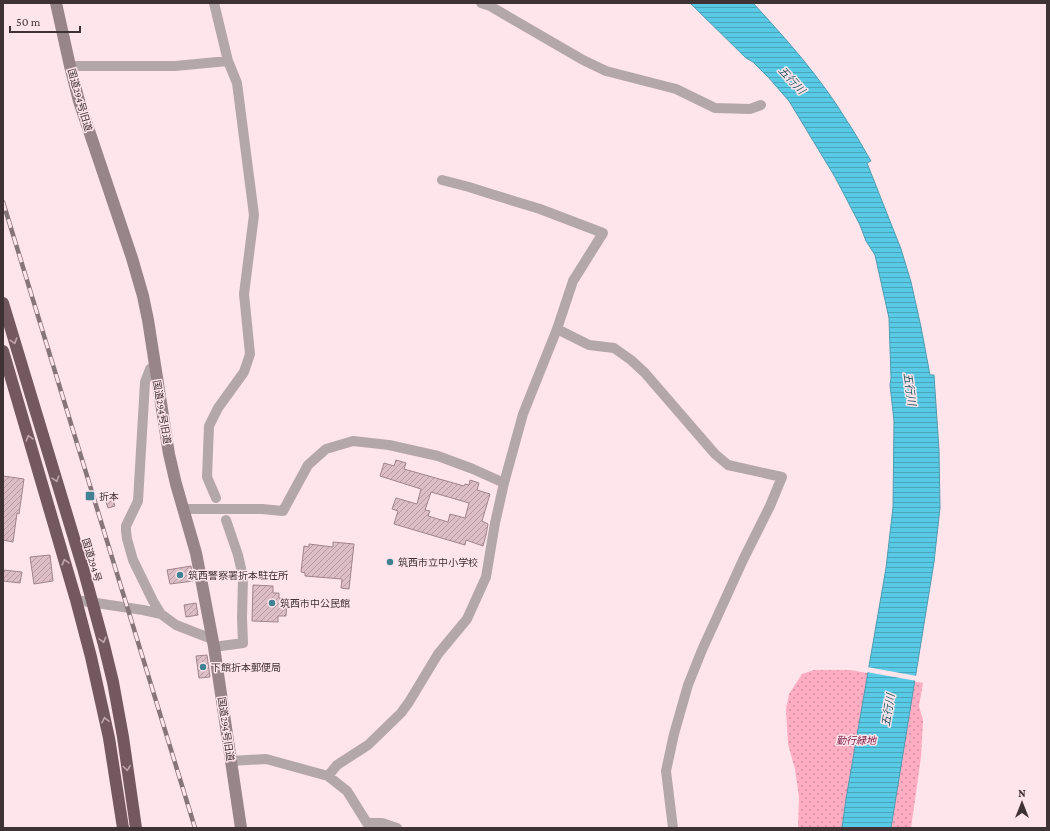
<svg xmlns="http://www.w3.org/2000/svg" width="1050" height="831" font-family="'Crimson Pro','Noto Sans JP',serif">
	<defs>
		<pattern id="park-dots" width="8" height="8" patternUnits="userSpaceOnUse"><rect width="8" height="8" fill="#feadc3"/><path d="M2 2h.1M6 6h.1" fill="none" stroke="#cf8d9f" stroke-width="1.8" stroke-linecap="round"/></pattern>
		<pattern id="water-rules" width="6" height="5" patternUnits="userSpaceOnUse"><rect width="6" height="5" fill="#58cae5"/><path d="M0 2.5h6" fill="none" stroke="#4aa5ba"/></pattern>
		<pattern id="building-hatch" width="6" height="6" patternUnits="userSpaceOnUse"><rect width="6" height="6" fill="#ddbec6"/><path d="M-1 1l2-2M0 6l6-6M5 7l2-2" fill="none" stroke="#b59ba2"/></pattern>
	</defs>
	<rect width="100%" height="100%" fill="#fee5eb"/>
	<!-- park -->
	<path fill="url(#park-dots)" d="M 814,670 L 850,670 L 923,683 L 919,706 L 923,720 L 921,757 L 911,828 L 798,828 L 799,797 L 795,769 L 788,744 L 786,709 L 789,694 L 802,674 Z"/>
	<!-- water -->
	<path fill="url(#water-rules)" stroke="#509cb0" d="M 690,3 L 753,3 C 787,40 821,78 847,121 C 856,134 863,148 871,161 L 867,163 L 901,249 L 911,282 L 921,327 L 930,375 L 934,375 L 939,450 L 940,508 L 934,562 L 891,828 L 842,828 L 846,799 L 886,568 L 893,507 L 894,421 L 890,385 L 891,378 L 889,318 L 875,255 L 866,241 L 860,225 L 835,177 L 789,101 L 769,78 L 753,62 L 746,58 Z"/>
	<!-- pier -->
	<path fill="#fee5eb" d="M 867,667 L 917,676 L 917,681 L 866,672 Z"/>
	<!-- building -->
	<path fill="url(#building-hatch)" stroke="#a1848b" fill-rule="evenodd" d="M 396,460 L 406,463 L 404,469 L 464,486 L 465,484 L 469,485 L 470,480 L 479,483 L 477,490 L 490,494 L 482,521 L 488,524 L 486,535 L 483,546 L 466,540 L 465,545 L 394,524 L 398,511 L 392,509 L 396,498 L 417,504 L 421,489 L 380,476 L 384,463 L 394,466 ZM 431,492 L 469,503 L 465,518 L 450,514 L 448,522 L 428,516 L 430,511 L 425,510 Z
		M 3,476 L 24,479 L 19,514 L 17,513 L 13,542 L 3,540 Z
		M 112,497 L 115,506 L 108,508 L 105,499 Z
		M 333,542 L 354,544 L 349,589 L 341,588 L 342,579 L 305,576 L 305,573 L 301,572 L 304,546 L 309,547 L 309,544 L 333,547 Z
		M 50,555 L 53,581 L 34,584 L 30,557 Z
		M 191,566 L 193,581 L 170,584 L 167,570 Z
		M 3,570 L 22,572 L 20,583 L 3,581 Z
		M 253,585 L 273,586 L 273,593 L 279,593 L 279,598 L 287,599 L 286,616 L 278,616 L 278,622 L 252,621 Z
		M 196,603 L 198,615 L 186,617 L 184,605 Z
		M 207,655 L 210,677 L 199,678 L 196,656 Z"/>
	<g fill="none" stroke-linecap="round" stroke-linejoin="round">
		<!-- street -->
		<path stroke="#b4a7aa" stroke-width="10" d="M 214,3 L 228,61 L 237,83 L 254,215 L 244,294 L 250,354 L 244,372 L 218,408 L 209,426 L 207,477 L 216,498
			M 481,3 L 490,6 L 583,60 L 606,71 L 676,89 L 715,108 L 750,109 L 761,105
			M 70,66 L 175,66 L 228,61
			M 557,329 L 589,345 L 614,348 L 631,360 L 645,373 L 715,454 L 728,465 L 782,477 L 770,506 L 743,560 L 702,650 L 688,685 L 674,734 L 666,771 L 673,828
			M 155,365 L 150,369 L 145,382 L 138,501 L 126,526 L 126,531 L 127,539 L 133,560 L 153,601 L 161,614
			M 183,509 L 210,509
			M 262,509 L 283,511 L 308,465 L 326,449 L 353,441 L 389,445 L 438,456 L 473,469 L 504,483
			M 76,600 L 143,610 L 161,614 L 176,625 L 212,639
			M 214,647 L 243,643 L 242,618 L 243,577 L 238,555 L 226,520
			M 230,761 L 266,759 L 328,776 L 347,791 L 367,823
			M 328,776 L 337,765 L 368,745 L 401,713 L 409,702 L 438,654 L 467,619 L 486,577 L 495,523 L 504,483 L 523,414 L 557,329 L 573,281 L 603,233 L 540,209 L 491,194 L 469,187 L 442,180
			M 367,823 L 382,823 L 397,828"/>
		<!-- secondary -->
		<path stroke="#988589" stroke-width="12" d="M 56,3 L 70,66 L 79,101 L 132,258 L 143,296 L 148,320 L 169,454 L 176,484 L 196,553 L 202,584 L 214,647 L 241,828"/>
		<!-- highway -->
		<path stroke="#73585f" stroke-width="12" d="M 3,303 L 83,568 L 104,645 L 113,682 L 123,737 L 136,828
			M 3,351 L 76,600 L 91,657 L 109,738 L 123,828"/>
		<defs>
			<path id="rail" d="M 3,202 L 195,828"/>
		</defs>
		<!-- rail casing -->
		<use href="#rail" stroke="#867579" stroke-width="4.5"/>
		<!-- rail -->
		<use href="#rail" stroke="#fee5eb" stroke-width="3" stroke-dasharray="9" stroke-linecap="butt"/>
		<!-- street-bridge -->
		<path stroke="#b4a7aa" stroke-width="10" d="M 210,509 L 262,509"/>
	</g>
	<!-- one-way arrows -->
	<defs><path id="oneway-chevron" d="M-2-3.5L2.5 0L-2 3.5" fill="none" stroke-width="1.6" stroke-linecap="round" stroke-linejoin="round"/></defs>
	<g stroke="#bfa6ac">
		<use href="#oneway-chevron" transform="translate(14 341) rotate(73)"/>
		<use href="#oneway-chevron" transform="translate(29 438) rotate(-106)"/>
		<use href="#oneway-chevron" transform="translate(56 479) rotate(73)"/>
		<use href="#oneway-chevron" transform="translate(65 562) rotate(-106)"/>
		<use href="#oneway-chevron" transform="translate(103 640) rotate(75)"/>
		<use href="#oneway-chevron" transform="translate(105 720) rotate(-102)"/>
		<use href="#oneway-chevron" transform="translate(127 768) rotate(82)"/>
	</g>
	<!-- markers -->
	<g fill="#408293" stroke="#fee5eb" stroke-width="1.5">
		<rect x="85" y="491" width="10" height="10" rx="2"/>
		<circle cx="390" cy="562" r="4"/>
		<circle cx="180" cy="575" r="4"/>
		<circle cx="272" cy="603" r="4"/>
		<circle cx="203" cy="667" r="4"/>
	</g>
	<g text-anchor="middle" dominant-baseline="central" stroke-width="3" stroke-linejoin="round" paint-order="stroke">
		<!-- street labels -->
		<g font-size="10" fill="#3e3235" stroke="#fee5eb">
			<text transform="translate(80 100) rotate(74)">国道294号旧道</text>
			<text transform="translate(162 412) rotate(80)">国道294号旧道</text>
			<text transform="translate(92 560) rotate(73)">国道294号</text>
			<text transform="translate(226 729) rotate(82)">国道294号旧道</text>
		</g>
		<!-- poi labels -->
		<g font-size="10" fill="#3e3235" stroke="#fee5eb" text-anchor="start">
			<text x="99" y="496">折本</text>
			<text x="398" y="562">筑西市立中小学校</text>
			<text x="188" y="575">筑西警察署折本駐在所</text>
			<text x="280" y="603">筑西市中公民館</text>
			<text x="211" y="667">下館折本郵便局</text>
		</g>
		<!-- park labels -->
		<g font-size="10" font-style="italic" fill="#7b1640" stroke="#fee5eb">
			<text x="856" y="740">勤行緑地</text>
		</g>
		<!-- water labels -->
		<g font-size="11" font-style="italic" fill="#285864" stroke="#fee5eb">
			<text transform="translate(792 80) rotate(47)">五行川</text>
			<text transform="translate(910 389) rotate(82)">五行川</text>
			<text transform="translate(888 710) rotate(-81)">五行川</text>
		</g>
	</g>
	<!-- border -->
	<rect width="1050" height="831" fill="none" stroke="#3e3235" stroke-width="8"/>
	<!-- north arrow -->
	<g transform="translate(1022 803)" stroke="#fee5eb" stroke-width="3" paint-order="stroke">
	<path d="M0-3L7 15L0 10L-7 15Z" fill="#3e3235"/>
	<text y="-6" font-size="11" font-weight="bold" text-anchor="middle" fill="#3e3235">N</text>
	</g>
	<!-- scale -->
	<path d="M10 26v6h70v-6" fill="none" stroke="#3e3235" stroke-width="2"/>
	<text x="16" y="26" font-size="12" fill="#3e3235" stroke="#fee5eb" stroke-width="3" paint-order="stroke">50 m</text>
</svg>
